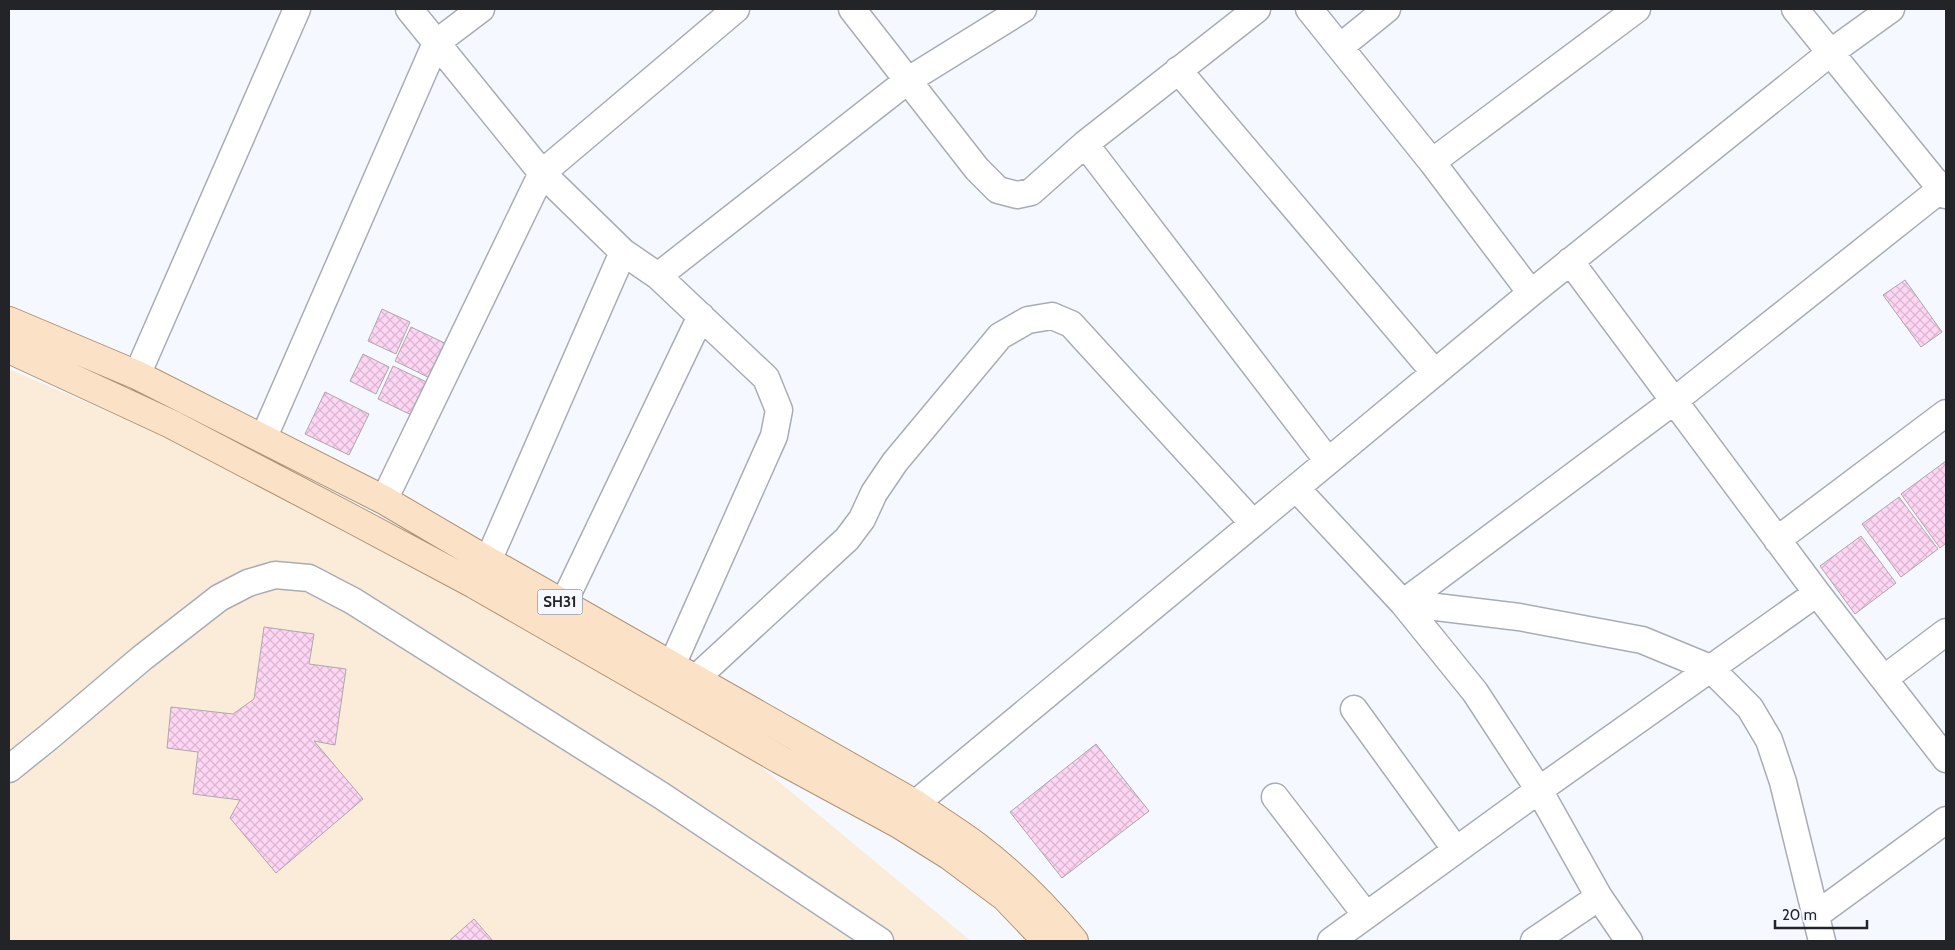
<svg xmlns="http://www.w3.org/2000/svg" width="1955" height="950" font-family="Cabin,sans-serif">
	<defs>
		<pattern id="building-cross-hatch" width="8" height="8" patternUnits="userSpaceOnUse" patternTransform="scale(1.25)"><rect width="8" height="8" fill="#ffd5f4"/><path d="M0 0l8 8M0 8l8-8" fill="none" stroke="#dab7d1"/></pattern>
	</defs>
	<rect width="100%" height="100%" fill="#f5f8fe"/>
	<!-- education -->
	<path fill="#fbecd9" d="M 9,369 L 578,615 L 971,941 L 9,941 Z"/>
	<!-- building -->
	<path fill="url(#building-cross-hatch)" stroke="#afa7ad" d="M 1905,280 L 1942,332 L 1921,347 L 1883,295 Z
		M 382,309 L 410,322 L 396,354 L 368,341 Z
		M 411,327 L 455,348 L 438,382 L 395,361 Z
		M 363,354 L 389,367 L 376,394 L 350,381 Z
		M 393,366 L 437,387 L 422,420 L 378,399 Z
		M 325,392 L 369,414 L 349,455 L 305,434 Z
		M 1946,461 L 1946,543 L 1940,548 L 1901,494 Z
		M 1899,497 L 1938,549 L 1901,577 L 1862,524 Z
		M 1861,536 L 1896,583 L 1855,614 L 1820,566 Z
		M 264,627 L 314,634 L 309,664 L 346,669 L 335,745 L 314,741 L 363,799 L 276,873 L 230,818 L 240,800 L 193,794 L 198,752 L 167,748 L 171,707 L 233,714 L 254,699 Z
		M 1096,744 L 1149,811 L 1062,878 L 1010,812 Z
		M 474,919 L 493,941 L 449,941 Z"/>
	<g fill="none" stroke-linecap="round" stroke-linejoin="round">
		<defs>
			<path id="street" d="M 409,9 L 542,173 L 623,252 L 658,276 L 766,378 L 779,410 L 774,436 L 672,665
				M 852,9 L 977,169 L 998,190 L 1017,195 L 1031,192 L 1085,144 L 1257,9
				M 1309,9 L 1432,162 L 1531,293
				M 1795,9 L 1946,195
				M 1340,47 L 1387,9
				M 1178,70 L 1435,373
				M 1085,144 L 1328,461
				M 1432,162 L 1637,9
				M 1570,261 L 1817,593 L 1946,759
				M 658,276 L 907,81 L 1023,9
				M 137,375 L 297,9
				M 263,439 L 436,43 L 481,9
				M 1296,488 L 1403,603 L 1475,692 L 1539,790 L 1599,897 L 1629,941
				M 384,500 L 542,173 L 736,9
				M 1777,540 L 1946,413
				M 488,561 L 623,252
				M 1403,603 L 1674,401 L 1946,185
				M 1403,603 L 1519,617 L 1642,640 L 1710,668 L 1750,708 L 1769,740 L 1783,782 L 1822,941
				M 563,604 L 701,316
				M 1885,678 L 1946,632
				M 695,679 L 847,539 L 862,519 L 874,493 L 895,462 L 1000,336 L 1028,320 L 1052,316 L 1071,324 L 1253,523
				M 1354,709 L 1456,850
				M 9,769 L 50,736 L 142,658 L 219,598 L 248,583 L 275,575 L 309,578 L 353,601 L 662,796 L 880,941
				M 1275,797 L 1366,915
				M 915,804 L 1531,293 L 1830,53 L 1891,9
				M 1816,915 L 1946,820
				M 1331,941 L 1539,790 L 1817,593
				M 1534,941 L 1599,897"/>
			<path id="primary" d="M 9,321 L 137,375 L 384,500 L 488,561 L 915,804 C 935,818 956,831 975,845 C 1012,873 1045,906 1074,941
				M 9,349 L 171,424 L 356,521 L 474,584 L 779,759 L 899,824 L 950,856 L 1005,897 L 1047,941"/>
		</defs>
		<!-- street casing -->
		<use href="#street" stroke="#a8adb5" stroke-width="29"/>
		<!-- primary casing -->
		<use href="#primary" stroke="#ae9274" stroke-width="30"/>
		<!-- street -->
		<use href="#street" stroke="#fff" stroke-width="26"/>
		<!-- primary -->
		<use href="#primary" stroke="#fbe1c5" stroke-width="28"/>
	</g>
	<g text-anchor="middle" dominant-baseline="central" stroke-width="4" stroke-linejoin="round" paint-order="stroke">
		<!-- shield labels -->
		<rect fill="#f5f8fe" stroke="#616468" stroke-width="1" x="537.5" y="589.5" width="45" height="25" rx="4"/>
		<g font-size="15" font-weight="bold" fill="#222427">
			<text x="560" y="602">SH31</text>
		</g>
	</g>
	<!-- border -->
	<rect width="1955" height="950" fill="none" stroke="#222427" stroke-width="20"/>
	<!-- scale -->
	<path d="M1775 920v8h92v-8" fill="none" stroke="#222427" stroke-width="2.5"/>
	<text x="1782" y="920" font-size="15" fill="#222427" stroke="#f5f8fe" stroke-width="4" paint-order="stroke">20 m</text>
</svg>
